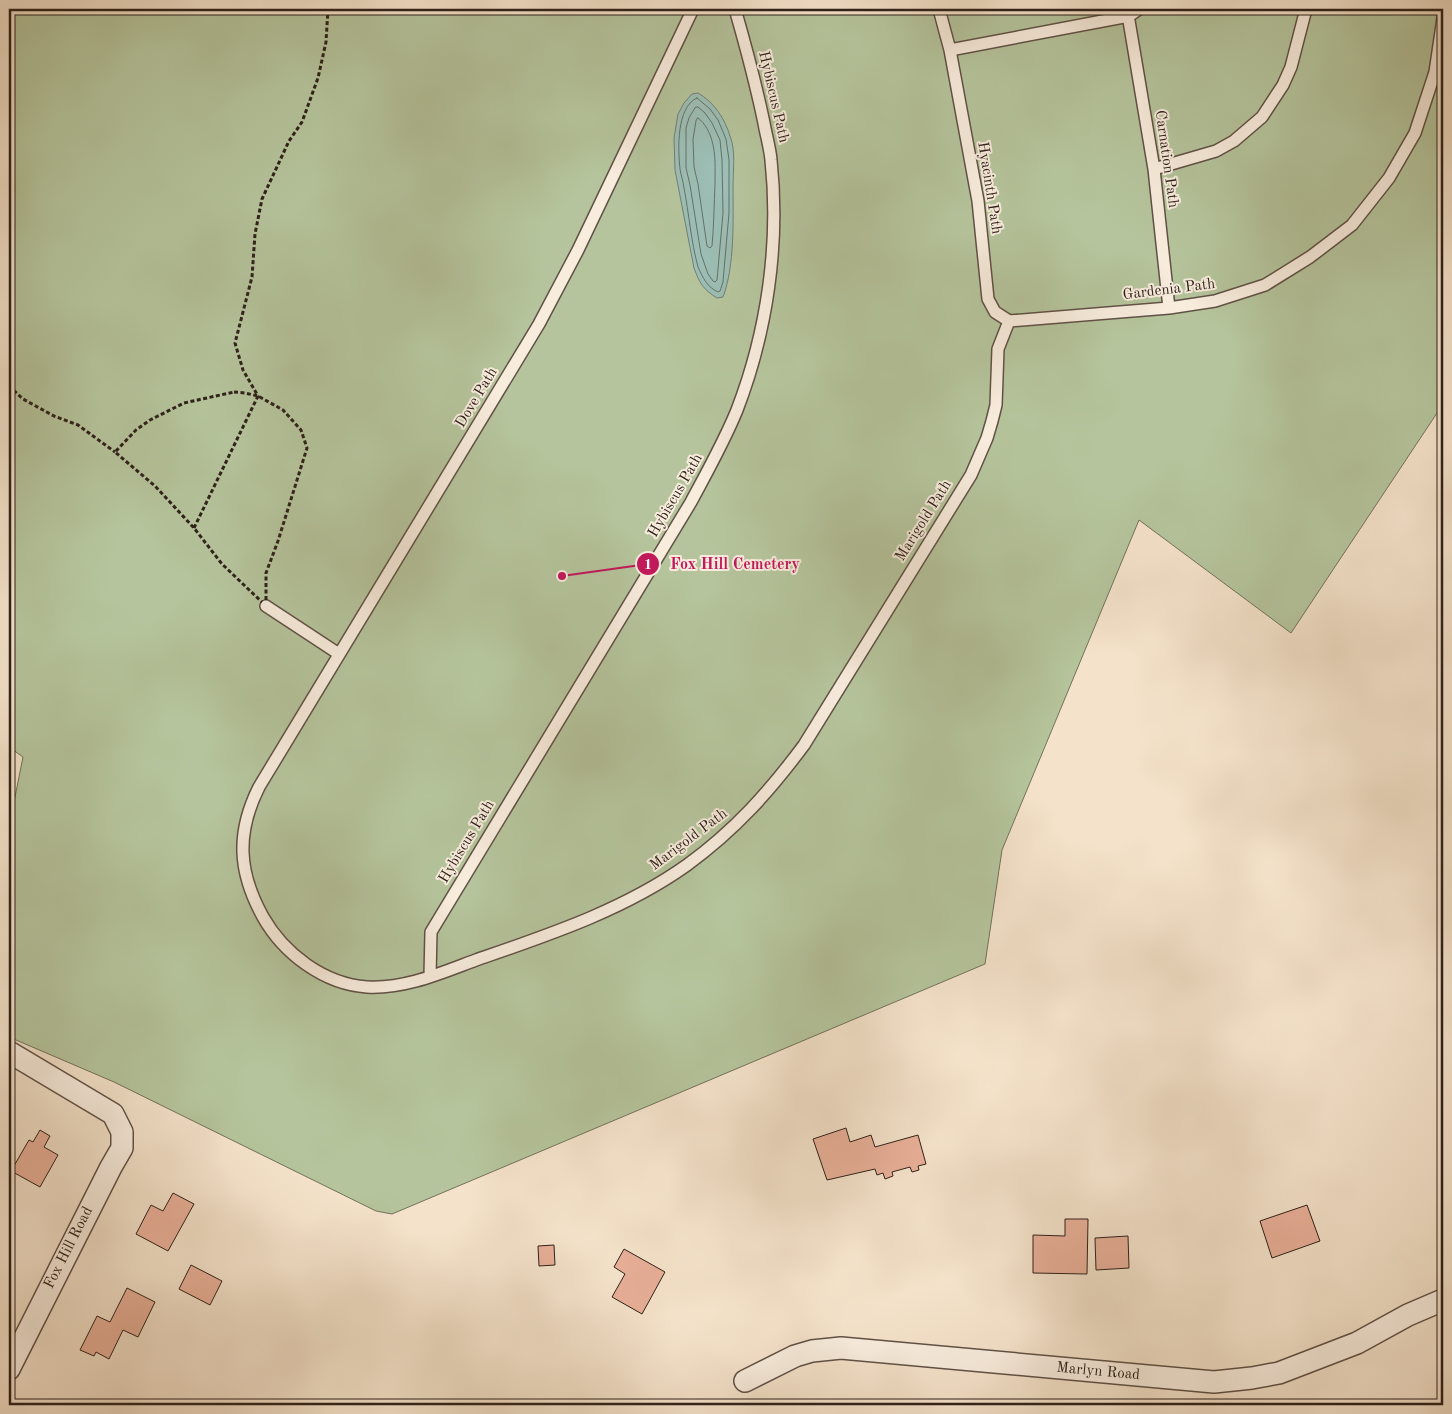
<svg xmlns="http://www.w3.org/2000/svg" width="1452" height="1414" font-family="'Old Standard TT',serif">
	<rect width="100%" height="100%" fill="#f4e2ca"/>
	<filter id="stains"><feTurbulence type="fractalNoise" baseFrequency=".004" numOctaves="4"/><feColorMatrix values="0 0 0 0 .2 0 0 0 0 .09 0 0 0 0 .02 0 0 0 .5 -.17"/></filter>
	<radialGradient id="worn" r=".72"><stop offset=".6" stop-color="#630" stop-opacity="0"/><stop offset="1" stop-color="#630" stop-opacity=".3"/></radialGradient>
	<!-- green -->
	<path fill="#b5c49c" stroke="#72725b" d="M 9,9 L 1443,9 L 1443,404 L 1291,633 L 1139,520 L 1002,850 L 985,964 L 392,1214 L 376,1211 L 114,1082 L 9,1037 L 9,827 L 23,757 L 9,747 Z"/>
	<!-- water -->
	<path fill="#9cbeb5" stroke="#707f77" d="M 698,93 C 714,102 725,119 730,136 C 736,151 733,170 733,186 C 733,219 735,265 723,297 L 717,298 C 703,289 700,284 694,268 L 675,170 L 674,138 L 678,114 L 684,103 L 692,94 Z"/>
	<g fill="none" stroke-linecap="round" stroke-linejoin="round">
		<!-- shore -->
		<path stroke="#657068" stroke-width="1" d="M 697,98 L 710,109 L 718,120 L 726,139 L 729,160 L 729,213 L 723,282 L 720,291 L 718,292 C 707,287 703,278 698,267 C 691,241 689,214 684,188 C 683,181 681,175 680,169 C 678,150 676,107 697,98 Z
			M 696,107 L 698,107 L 705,113 L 712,123 L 720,140 L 722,160 L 723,213 L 717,280 L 715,282 L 713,281 L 708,274 L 701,254 L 690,185 L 686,168 L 686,128 L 689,118 Z
			M 698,118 C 705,123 710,133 712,141 C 716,154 715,170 715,184 C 714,205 714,225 712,246 L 710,248 L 707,246 L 698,184 L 694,167 L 693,139 L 696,121 Z"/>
	</g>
	<!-- building -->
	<path fill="#e8af98" stroke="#2e211a" d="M 846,1128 L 850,1142 L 871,1135 L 875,1147 L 918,1135 L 926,1164 L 918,1166 L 919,1170 L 912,1172 L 910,1167 L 892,1172 L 893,1176 L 885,1179 L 883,1173 L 877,1175 L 875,1169 L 827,1180 L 813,1139 Z
		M 40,1130 L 50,1136 L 44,1147 L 58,1155 L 40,1187 L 11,1171 L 29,1140 L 33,1142 Z
		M 173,1193 L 194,1204 L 168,1251 L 136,1234 L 151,1205 L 163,1211 Z
		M 1307,1205 L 1320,1241 L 1272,1258 L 1260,1221 Z
		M 1065,1219 L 1088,1219 L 1087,1274 L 1033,1273 L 1033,1235 L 1065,1236 Z
		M 1128,1236 L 1129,1268 L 1096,1270 L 1095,1238 Z
		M 554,1245 L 555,1265 L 539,1266 L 538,1246 Z
		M 624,1249 L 665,1272 L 642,1314 L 612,1297 L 625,1274 L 614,1267 Z
		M 191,1265 L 222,1281 L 210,1305 L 179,1289 Z
		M 127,1288 L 155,1302 L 138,1337 L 123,1330 L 109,1359 L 96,1352 L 94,1356 L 80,1350 L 97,1316 L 110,1322 Z"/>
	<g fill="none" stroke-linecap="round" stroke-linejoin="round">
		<defs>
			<path id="lane" d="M 693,9 L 578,250 L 539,324 L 259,787 C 236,833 238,872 263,917 C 284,954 324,984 367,987 C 405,989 441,973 476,960 C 548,935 624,910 687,865 C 735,830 769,792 804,745 L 971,475 L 987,438 L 992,421 L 996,405 L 998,349 L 1009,321
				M 939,9 L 950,50 L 978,201 L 988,299 L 995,312 L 1009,321
				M 1127,9 L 1154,169 L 1169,308
				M 950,50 L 1129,16 L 1139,9
				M 1154,169 L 1216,151 L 1234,141 L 1262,117 L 1283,85 L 1291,67 L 1306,9
				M 1009,321 L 1169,308 L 1215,301 L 1265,285 L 1310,257 L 1352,225 L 1389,178 L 1415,133 L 1435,72 L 1443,18
				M 266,606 L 339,654
				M 430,976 L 431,932 L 691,502 C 707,472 724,442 737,410 C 767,332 780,244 771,160 C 770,148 766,135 764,123 C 756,85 746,47 735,9"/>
			<g id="street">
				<path d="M 9,1052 L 113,1114 L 122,1132 L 122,1148 L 111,1167 L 9,1369"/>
				<path id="s1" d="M 745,1381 L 795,1356 L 812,1351 L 841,1348 L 1214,1382 L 1252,1378 L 1279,1373 L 1357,1343 L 1408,1315 L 1443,1300"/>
			</g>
		</defs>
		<!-- lane casing -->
		<use href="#lane" stroke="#605146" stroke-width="14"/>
		<!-- street casing -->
		<use href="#street" stroke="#605146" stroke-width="24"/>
		<!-- path -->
		<path stroke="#2e211a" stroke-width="3" stroke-dasharray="4 2.5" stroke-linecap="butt" d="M 9,386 L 23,399 L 54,416 L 78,425 L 115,452
			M 234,392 L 245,393 L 258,396 L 283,410 L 301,430 L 307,448 L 278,541 L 266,573 L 266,606 L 222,564 L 194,528 L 155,486 L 115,452 L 136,430 L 150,420 L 184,403 Z
			M 194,528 L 258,396 L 243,370 L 235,343 L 252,277 L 255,234 L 262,199 L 289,141 L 302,122 L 318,78 L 326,42 L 328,9"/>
		<!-- lane -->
		<use href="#lane" stroke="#f8ecdd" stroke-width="11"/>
		<!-- street -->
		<use href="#street" stroke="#f8ecdd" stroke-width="21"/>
	</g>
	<g text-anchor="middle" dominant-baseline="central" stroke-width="4" stroke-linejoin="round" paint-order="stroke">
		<!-- street labels -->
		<g font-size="15" fill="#2e211a" stroke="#f8ecdd">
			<text transform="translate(773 97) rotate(77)">Hybiscus Path</text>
			<text transform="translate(1166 159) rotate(82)">Carnation Path</text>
			<text transform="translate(989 188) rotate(81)">Hyacinth Path</text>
			<text transform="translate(1169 290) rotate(-7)">Gardenia Path</text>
			<text transform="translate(477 398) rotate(-59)">Dove Path</text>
			<text transform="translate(676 496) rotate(-60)">Hybiscus Path</text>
			<text transform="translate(924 521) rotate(-58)">Marigold Path</text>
			<text transform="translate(689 840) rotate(-37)">Marigold Path</text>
			<text transform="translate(467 842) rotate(-59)">Hybiscus Path</text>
			<text transform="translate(69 1248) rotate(-63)">Fox Hill Road</text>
			<text stroke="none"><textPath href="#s1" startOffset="361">Marlyn Road</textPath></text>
		</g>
	</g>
	<!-- callouts -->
	<path fill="none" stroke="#c2185b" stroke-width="2" d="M562 576L648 564"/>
	<g fill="#c2185b" stroke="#f8ecdd" stroke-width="2">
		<circle cx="562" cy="576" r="5"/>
		<circle cx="648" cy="564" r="12"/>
	</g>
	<g font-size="15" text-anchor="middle" font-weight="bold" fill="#fff">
		<text x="648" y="569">1</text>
	</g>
	<g font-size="16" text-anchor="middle" font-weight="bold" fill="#c2185b" stroke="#f8ecdd" stroke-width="4" stroke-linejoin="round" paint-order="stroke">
		<text x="735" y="569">Fox Hill Cemetery</text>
	</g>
	<!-- margin -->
	<rect width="1452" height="1414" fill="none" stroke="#f4e2ca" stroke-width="30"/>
	<rect x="10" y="10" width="1432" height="1394" fill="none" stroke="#2e211a" stroke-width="2.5"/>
	<rect x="15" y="15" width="1422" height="1384" fill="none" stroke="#2e211a"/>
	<rect width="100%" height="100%" filter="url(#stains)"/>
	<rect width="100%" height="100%" fill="url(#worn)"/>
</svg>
